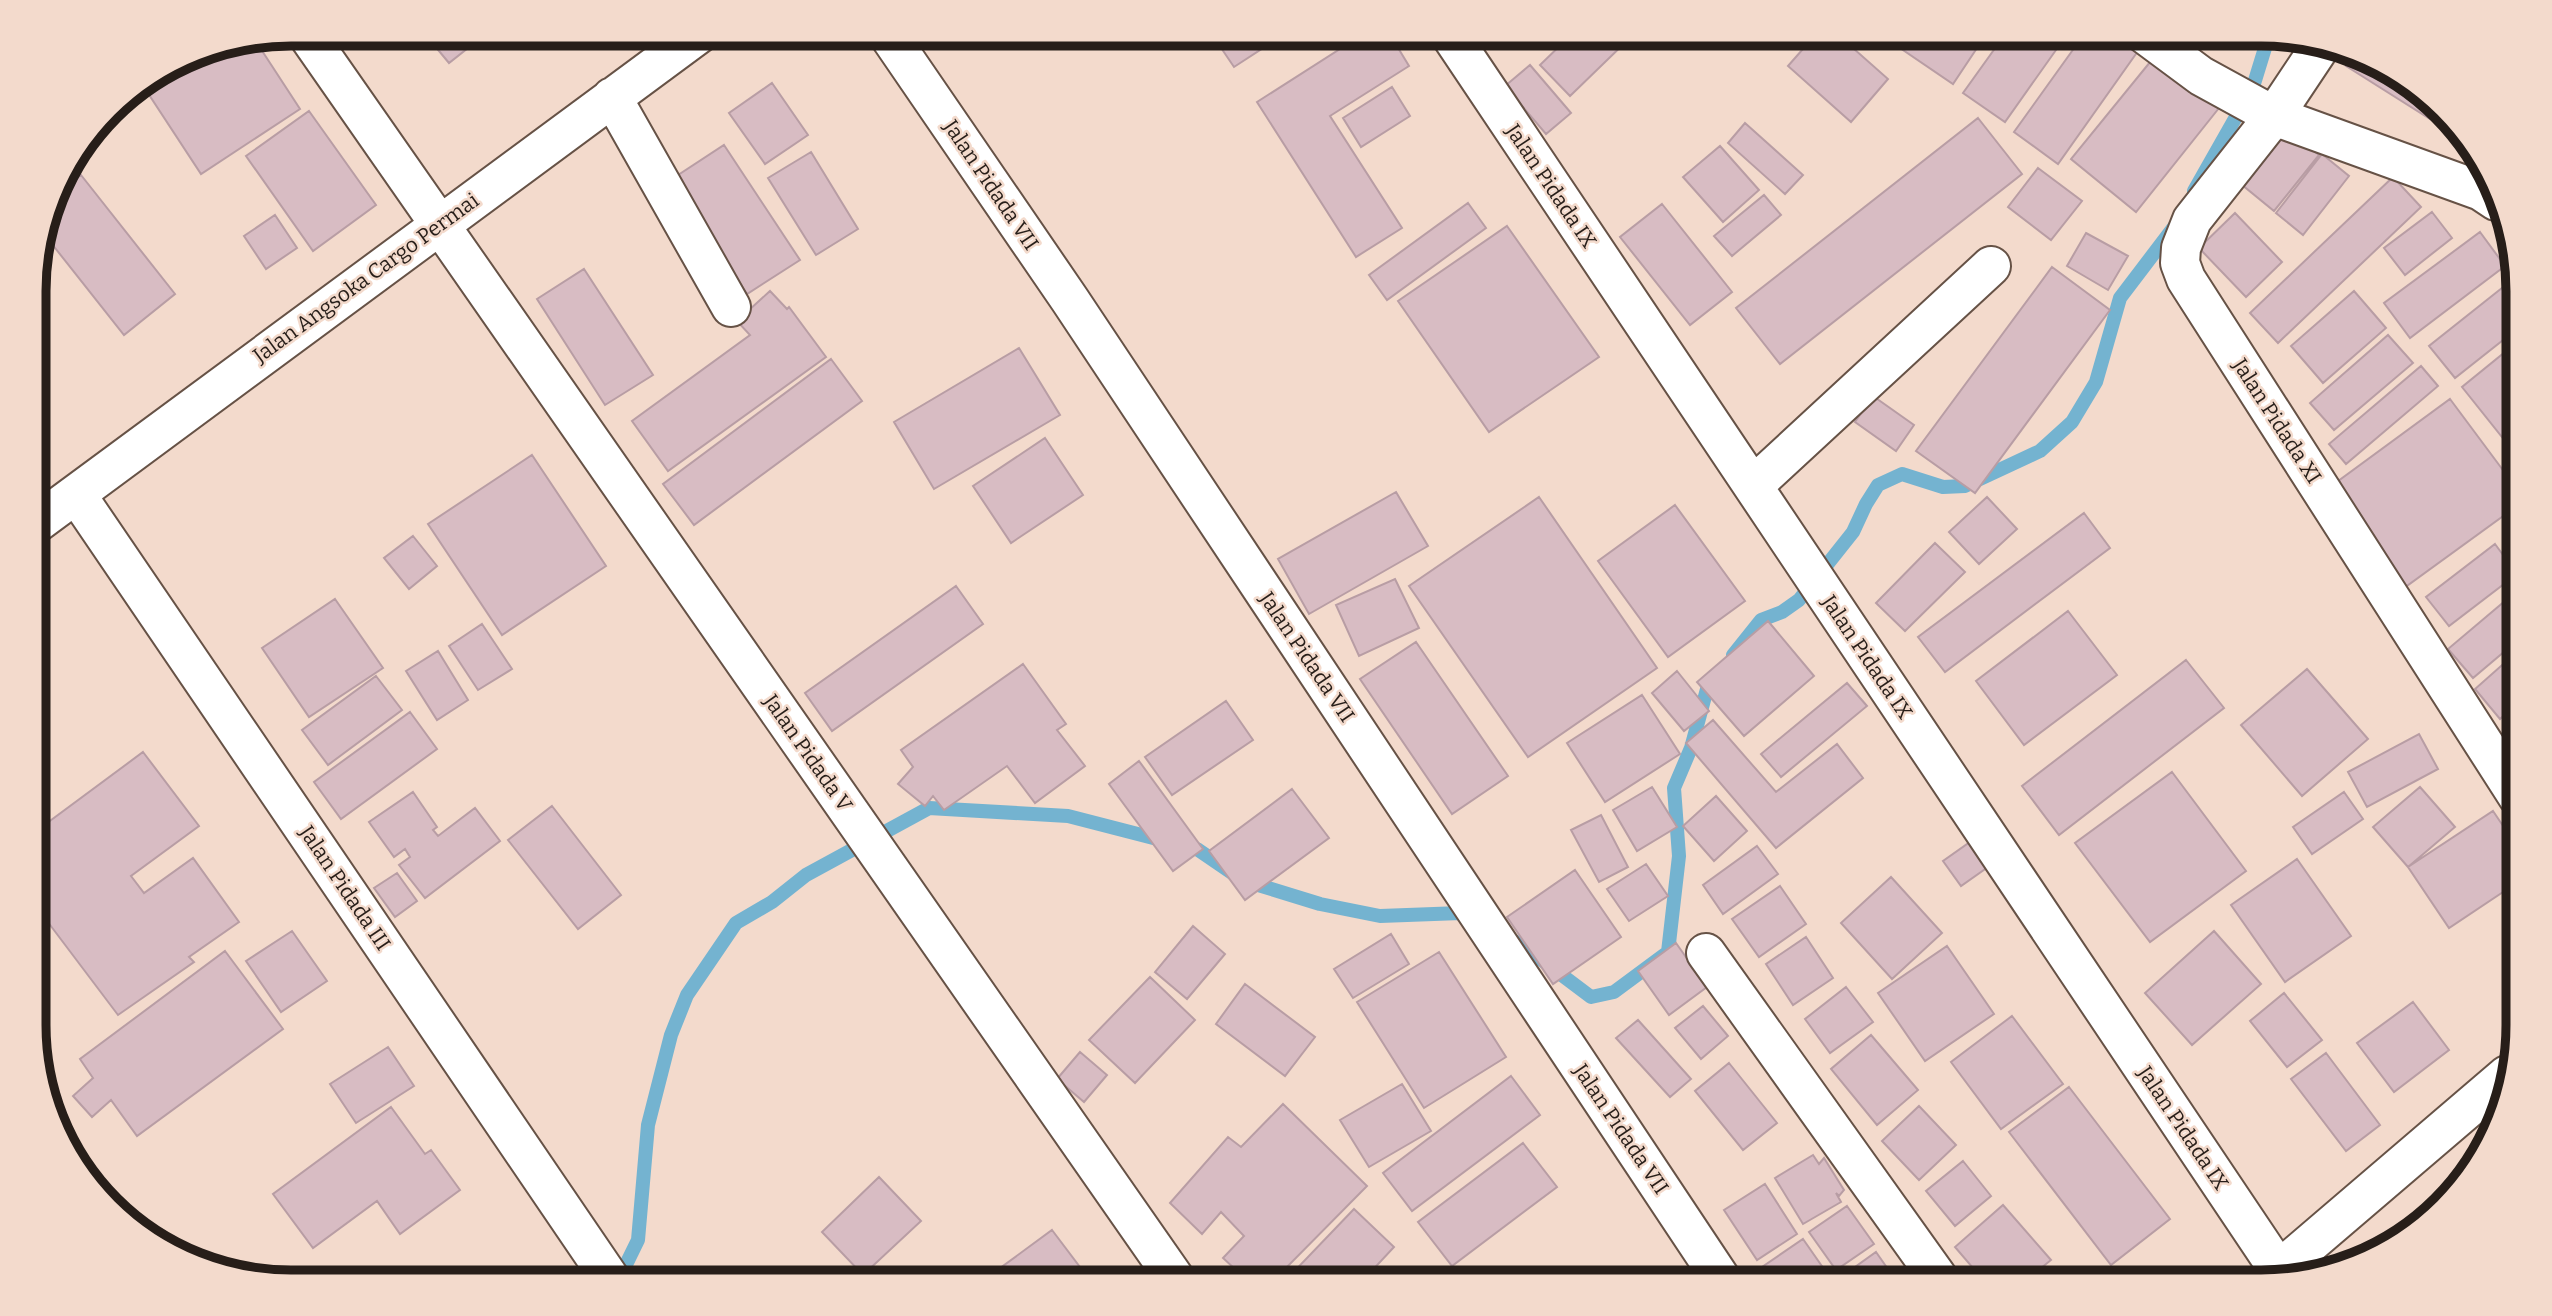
<svg xmlns="http://www.w3.org/2000/svg" width="2552" height="1316" font-family="Bitter,serif">
	<rect width="100%" height="100%" fill="#f3dacc"/>
	<g fill="none" stroke-linecap="round" stroke-linejoin="round">
		<!-- stream -->
		<path stroke="#74b3d0" stroke-width="14" d="M 2194,191 L 2253,87 L 2269,35
			M 1733,655 L 1761,620 L 1782,612 L 1799,600 L 1853,532 L 1866,504 L 1878,485 L 1902,474 L 1943,487 L 1965,486 L 2040,451 L 2072,422 L 2096,382 L 2120,298 L 2174,227
			M 1184,846 L 1197,849 L 1235,875 L 1255,884 L 1320,904 L 1380,916 L 1461,913 L 1470,918
			M 1506,937 L 1522,945 L 1591,997 L 1614,992 L 1668,952 L 1679,856 L 1674,788 L 1691,748 L 1707,689 L 1716,677
			M 617,1283 L 638,1240 L 648,1125 L 671,1035 L 687,995 L 736,923 L 772,902 L 806,875 L 929,808 L 1068,816 L 1165,841"/>
	</g>
	<!-- building -->
	<path fill="#d8bcc3" stroke="#b89da4" stroke-width="2" d="M 424,33 L 487,33 L 449,63 Z
		M 1211,33 L 1269,33 L 1274,41 L 1234,67 Z
		M 1365,33 L 1389,33 L 1409,66 L 1330,116 L 1402,228 L 1356,257 L 1257,102 Z
		M 1573,33 L 1635,33 L 1570,96 L 1540,65 Z
		M 1817,33 L 1836,33 L 1888,79 L 1851,122 L 1788,66 Z
		M 1878,33 L 1987,33 L 1953,84 Z
		M 2006,33 L 2068,33 L 2005,122 L 1963,93 Z
		M 2085,33 L 2113,33 L 2138,51 L 2058,164 L 2014,132 Z
		M 2207,33 L 2236,33 L 2227,46 Z
		M 255,40 L 300,109 L 201,174 L 142,84 L 192,53 Z
		M 2353,55 L 2376,60 L 2466,139 L 2465,141 L 2346,66 Z
		M 2155,56 L 2219,108 L 2136,212 L 2071,159 Z
		M 1530,65 L 1571,113 L 1546,134 L 1505,86 Z
		M 772,83 L 808,135 L 765,164 L 729,113 Z
		M 1392,87 L 1410,116 L 1361,147 L 1343,118 Z
		M 309,111 L 376,205 L 313,251 L 246,156 Z
		M 1978,118 L 2022,174 L 1780,364 L 1736,308 Z
		M 1745,123 L 1803,175 L 1785,194 L 1728,143 Z
		M 2287,129 L 2319,155 L 2274,211 L 2241,184 Z
		M 724,145 L 800,260 L 747,294 L 672,179 Z
		M 1720,146 L 1759,190 L 1723,222 L 1683,177 Z
		M 811,152 L 858,229 L 816,255 L 768,178 Z
		M 2322,154 L 2349,176 L 2303,235 L 2276,213 Z
		M 2038,168 L 2082,201 L 2051,240 L 2008,207 Z
		M 81,175 L 175,294 L 124,335 L 44,234 L 55,195 Z
		M 2393,177 L 2421,207 L 2278,343 L 2250,313 Z
		M 1764,195 L 1781,215 L 1732,256 L 1714,236 Z
		M 1468,203 L 1486,228 L 1387,300 L 1369,275 Z
		M 1662,204 L 1732,292 L 1690,325 L 1620,237 Z
		M 2432,212 L 2452,238 L 2405,275 L 2384,248 Z
		M 2235,213 L 2282,262 L 2246,297 L 2199,248 Z
		M 275,215 L 297,248 L 266,269 L 244,236 Z
		M 1507,226 L 1599,357 L 1489,432 L 1398,301 Z
		M 2480,232 L 2505,266 L 2410,338 L 2384,303 Z
		M 2086,233 L 2128,256 L 2108,290 L 2067,266 Z
		M 2052,267 L 2110,310 L 1975,493 L 1916,451 Z
		M 584,269 L 653,375 L 605,405 L 537,299 Z
		M 2517,276 L 2517,329 L 2455,378 L 2429,346 Z
		M 770,291 L 787,309 L 789,307 L 826,357 L 668,471 L 632,421 L 750,335 L 737,321 Z
		M 2354,291 L 2386,328 L 2323,383 L 2291,346 Z
		M 2388,335 L 2413,363 L 2334,430 L 2310,403 Z
		M 1019,348 L 1060,415 L 934,489 L 894,422 Z
		M 2510,348 L 2517,357 L 2517,433 L 2506,442 L 2462,387 Z
		M 831,359 L 862,401 L 694,525 L 663,484 Z
		M 2421,366 L 2438,386 L 2346,464 L 2329,444 Z
		M 1873,396 L 1914,425 L 1896,451 L 1855,422 Z
		M 2450,399 L 2517,489 L 2517,506 L 2404,588 L 2330,487 Z
		M 1045,438 L 1083,495 L 1011,543 L 973,486 Z
		M 532,455 L 606,566 L 502,635 L 428,524 Z
		M 1396,492 L 1428,546 L 1309,614 L 1278,559 Z
		M 1539,497 L 1657,668 L 1528,757 L 1409,586 Z
		M 1987,497 L 2017,529 L 1979,564 L 1949,532 Z
		M 1675,505 L 1745,601 L 1668,657 L 1598,561 Z
		M 2084,513 L 2110,548 L 1945,672 L 1918,637 Z
		M 413,536 L 437,566 L 409,589 L 384,558 Z
		M 1935,543 L 1965,572 L 1905,631 L 1876,603 Z
		M 2495,544 L 2517,574 L 2449,626 L 2426,597 Z
		M 1395,579 L 1419,628 L 1359,656 L 1336,605 Z
		M 956,586 L 983,624 L 832,731 L 805,693 Z
		M 2518,590 L 2518,640 L 2473,678 L 2448,649 Z
		M 335,599 L 383,668 L 309,717 L 262,648 Z
		M 2068,611 L 2117,675 L 2024,745 L 1976,681 Z
		M 1768,621 L 1814,676 L 1744,736 L 1697,682 Z
		M 482,624 L 512,669 L 478,690 L 449,646 Z
		M 1416,642 L 1508,776 L 1452,814 L 1360,679 Z
		M 438,651 L 468,700 L 437,720 L 406,671 Z
		M 2518,651 L 2518,703 L 2500,719 L 2475,689 Z
		M 2186,660 L 2224,708 L 2059,835 L 2022,786 Z
		M 1023,664 L 1066,724 L 1057,730 L 1085,766 L 1035,803 L 1007,766 L 944,810 L 933,796 L 925,806 L 898,784 L 913,767 L 901,750 Z
		M 2307,669 L 2368,739 L 2302,796 L 2241,725 Z
		M 1677,671 L 1709,711 L 1684,731 L 1652,693 Z
		M 376,676 L 402,710 L 328,765 L 302,730 Z
		M 1847,683 L 1867,706 L 1781,777 L 1761,754 Z
		M 1642,695 L 1680,754 L 1605,802 L 1567,743 Z
		M 1226,701 L 1253,740 L 1172,795 L 1145,757 Z
		M 410,712 L 437,749 L 341,819 L 314,782 Z
		M 2518,714 L 2518,741 L 2504,725 Z
		M 1713,720 L 1776,792 L 1837,744 L 1863,778 L 1776,848 L 1686,743 Z
		M 2419,734 L 2438,769 L 2367,807 L 2348,772 Z
		M 143,752 L 199,826 L 131,876 L 144,893 L 193,858 L 239,922 L 189,957 L 194,962 L 118,1015 L 35,905 L 35,832 Z
		M 1139,761 L 1203,849 L 1173,871 L 1109,784 Z
		M 2172,772 L 2246,871 L 2150,942 L 2075,843 Z
		M 1652,787 L 1677,827 L 1637,851 L 1613,810 Z
		M 2420,787 L 2455,827 L 2408,867 L 2373,827 Z
		M 1292,789 L 1329,838 L 1245,900 L 1209,851 Z
		M 413,792 L 437,827 L 433,830 L 438,836 L 475,808 L 500,841 L 425,898 L 399,865 L 410,857 L 405,849 L 394,857 L 369,822 Z
		M 2344,792 L 2363,819 L 2312,854 L 2293,827 Z
		M 1716,796 L 1747,831 L 1714,861 L 1683,826 Z
		M 552,806 L 621,895 L 578,929 L 508,840 Z
		M 2493,811 L 2518,848 L 2518,882 L 2449,928 L 2408,867 Z
		M 1601,815 L 1628,867 L 1599,882 L 1571,830 Z
		M 1970,842 L 1988,867 L 1961,886 L 1943,861 Z
		M 1757,846 L 1778,874 L 1723,914 L 1703,885 Z
		M 2297,859 L 2351,936 L 2285,982 L 2231,905 Z
		M 1646,864 L 1668,896 L 1629,921 L 1607,889 Z
		M 1575,870 L 1621,937 L 1553,984 L 1507,917 Z
		M 397,873 L 417,901 L 395,917 L 374,888 Z
		M 1891,877 L 1942,933 L 1892,979 L 1841,923 Z
		M 1780,886 L 1806,924 L 1759,957 L 1732,919 Z
		M 1193,926 L 1225,954 L 1187,999 L 1155,972 Z
		M 292,931 L 327,981 L 281,1012 L 246,961 Z
		M 2214,931 L 2261,984 L 2192,1045 L 2145,993 Z
		M 1391,934 L 1409,964 L 1353,998 L 1334,969 Z
		M 1806,937 L 1833,978 L 1793,1005 L 1766,964 Z
		M 1676,943 L 1707,987 L 1669,1015 L 1638,971 Z
		M 1947,946 L 1994,1014 L 1925,1061 L 1878,993 Z
		M 225,951 L 283,1029 L 137,1136 L 111,1100 L 92,1117 L 73,1096 L 93,1078 L 80,1059 Z
		M 1439,952 L 1506,1057 L 1424,1108 L 1357,1002 Z
		M 1150,977 L 1195,1020 L 1135,1083 L 1089,1040 Z
		M 1245,984 L 1315,1037 L 1285,1076 L 1216,1024 Z
		M 1846,987 L 1873,1022 L 1830,1053 L 1805,1019 Z
		M 2284,993 L 2322,1040 L 2287,1067 L 2250,1021 Z
		M 2413,1002 L 2449,1050 L 2394,1092 L 2357,1043 Z
		M 1703,1006 L 1728,1036 L 1701,1059 L 1675,1028 Z
		M 2012,1016 L 2063,1084 L 2001,1129 L 1951,1062 Z
		M 1638,1020 L 1691,1079 L 1670,1097 L 1616,1038 Z
		M 1871,1035 L 1918,1090 L 1877,1125 L 1831,1069 Z
		M 388,1047 L 414,1086 L 356,1123 L 330,1084 Z
		M 1080,1052 L 1107,1075 L 1084,1102 L 1057,1079 Z
		M 2326,1053 L 2380,1125 L 2346,1151 L 2291,1079 Z
		M 1729,1063 L 1777,1123 L 1743,1150 L 1695,1091 Z
		M 1511,1076 L 1540,1115 L 1412,1211 L 1383,1173 Z
		M 1402,1084 L 1431,1131 L 1369,1167 L 1340,1120 Z
		M 2069,1087 L 2170,1219 L 2111,1265 L 2009,1132 Z
		M 1283,1104 L 1367,1186 L 1282,1272 L 1276,1268 L 1263,1282 L 1249,1282 L 1223,1258 L 1244,1236 L 1221,1212 L 1202,1234 L 1170,1203 L 1228,1137 L 1241,1147 Z
		M 1919,1106 L 1956,1145 L 1919,1180 L 1882,1141 Z
		M 391,1107 L 425,1154 L 431,1150 L 460,1190 L 400,1234 L 377,1201 L 313,1248 L 273,1194 Z
		M 1523,1143 L 1557,1187 L 1452,1266 L 1418,1222 Z
		M 1813,1155 L 1819,1164 L 1824,1158 L 1844,1190 L 1839,1196 L 1836,1193 L 1841,1202 L 1803,1224 L 1775,1178 Z
		M 1963,1161 L 1991,1196 L 1955,1226 L 1926,1191 Z
		M 879,1177 L 921,1221 L 863,1275 L 822,1232 Z
		M 1765,1184 L 1797,1234 L 1757,1260 L 1724,1210 Z
		M 2003,1205 L 2051,1260 L 2024,1282 L 1985,1282 L 1955,1247 Z
		M 1847,1206 L 1874,1244 L 1836,1270 L 1809,1232 Z
		M 1354,1209 L 1394,1247 L 1367,1276 L 1374,1282 L 1284,1282 Z
		M 1052,1230 L 1089,1279 L 1084,1283 L 981,1282 Z
		M 1803,1239 L 1833,1282 L 1772,1282 L 1762,1267 Z
		M 1876,1252 L 1897,1282 L 1845,1282 L 1841,1277 Z"/>
	<g fill="none" stroke-linecap="round" stroke-linejoin="round">
		<defs>
			<path id="minor" d="M 306,33 L 1178,1283
				M 887,33 L 1070,300 L 1723,1282
				M 1449,33 L 2286,1281
				M 2143,33 L 2201,76 L 2274,116 L 2481,191 L 2496,201
				M 2320,47 L 2274,116 L 2192,220 L 2181,248 L 2180,263 L 2186,279 L 2518,797
				M 612,97 L 731,307
				M 1753,486 L 1991,266
				M 76,494 L 613,1283
				M 34,525 L 700,33
				M 1706,953 L 1941,1282
				M 2265,1282 L 2507,1075"/>
		</defs>
		<!-- minor casing -->
		<use href="#minor" stroke="#665246" stroke-width="42"/>
		<!-- minor -->
		<use href="#minor" stroke="#fff" stroke-width="38"/>
	</g>
	<g text-anchor="middle" dominant-baseline="central" stroke-width="5" stroke-linejoin="round" paint-order="stroke">
		<!-- street labels -->
		<g font-size="21" fill="#271e19" stroke="#f3dacc">
			<text transform="translate(991 185) rotate(56)">Jalan Pidada VII</text>
			<text transform="translate(1551 186) rotate(56)">Jalan Pidada IX</text>
			<text transform="translate(366 278) rotate(-36)">Jalan Angsoka Cargo Permai</text>
			<text transform="translate(2277 421) rotate(57)">Jalan Pidada XI</text>
			<text transform="translate(1307 657) rotate(56)">Jalan Pidada VII</text>
			<text transform="translate(1867 657) rotate(56)">Jalan Pidada IX</text>
			<text transform="translate(808 753) rotate(55)">Jalan Pidada V</text>
			<text transform="translate(345 888) rotate(56)">Jalan Pidada III</text>
			<text transform="translate(2183 1128) rotate(56)">Jalan Pidada IX</text>
			<text transform="translate(1621 1129) rotate(56)">Jalan Pidada VII</text>
		</g>
	</g>
	<!-- crop -->
	<path d="M0 0H2552V1316H0ZM291 46H2261A245 245 0 0 1 2506 291V1025A245 245 0 0 1 2261 1270H291A245 245 0 0 1 46 1025V291A245 245 0 0 1 291 46Z" fill="#f3dacc" fill-rule="evenodd"/>
	<path fill="none" stroke="#271e19" stroke-width="9" d="M291 46H2261A245 245 0 0 1 2506 291V1025A245 245 0 0 1 2261 1270H291A245 245 0 0 1 46 1025V291A245 245 0 0 1 291 46Z"/>
</svg>
